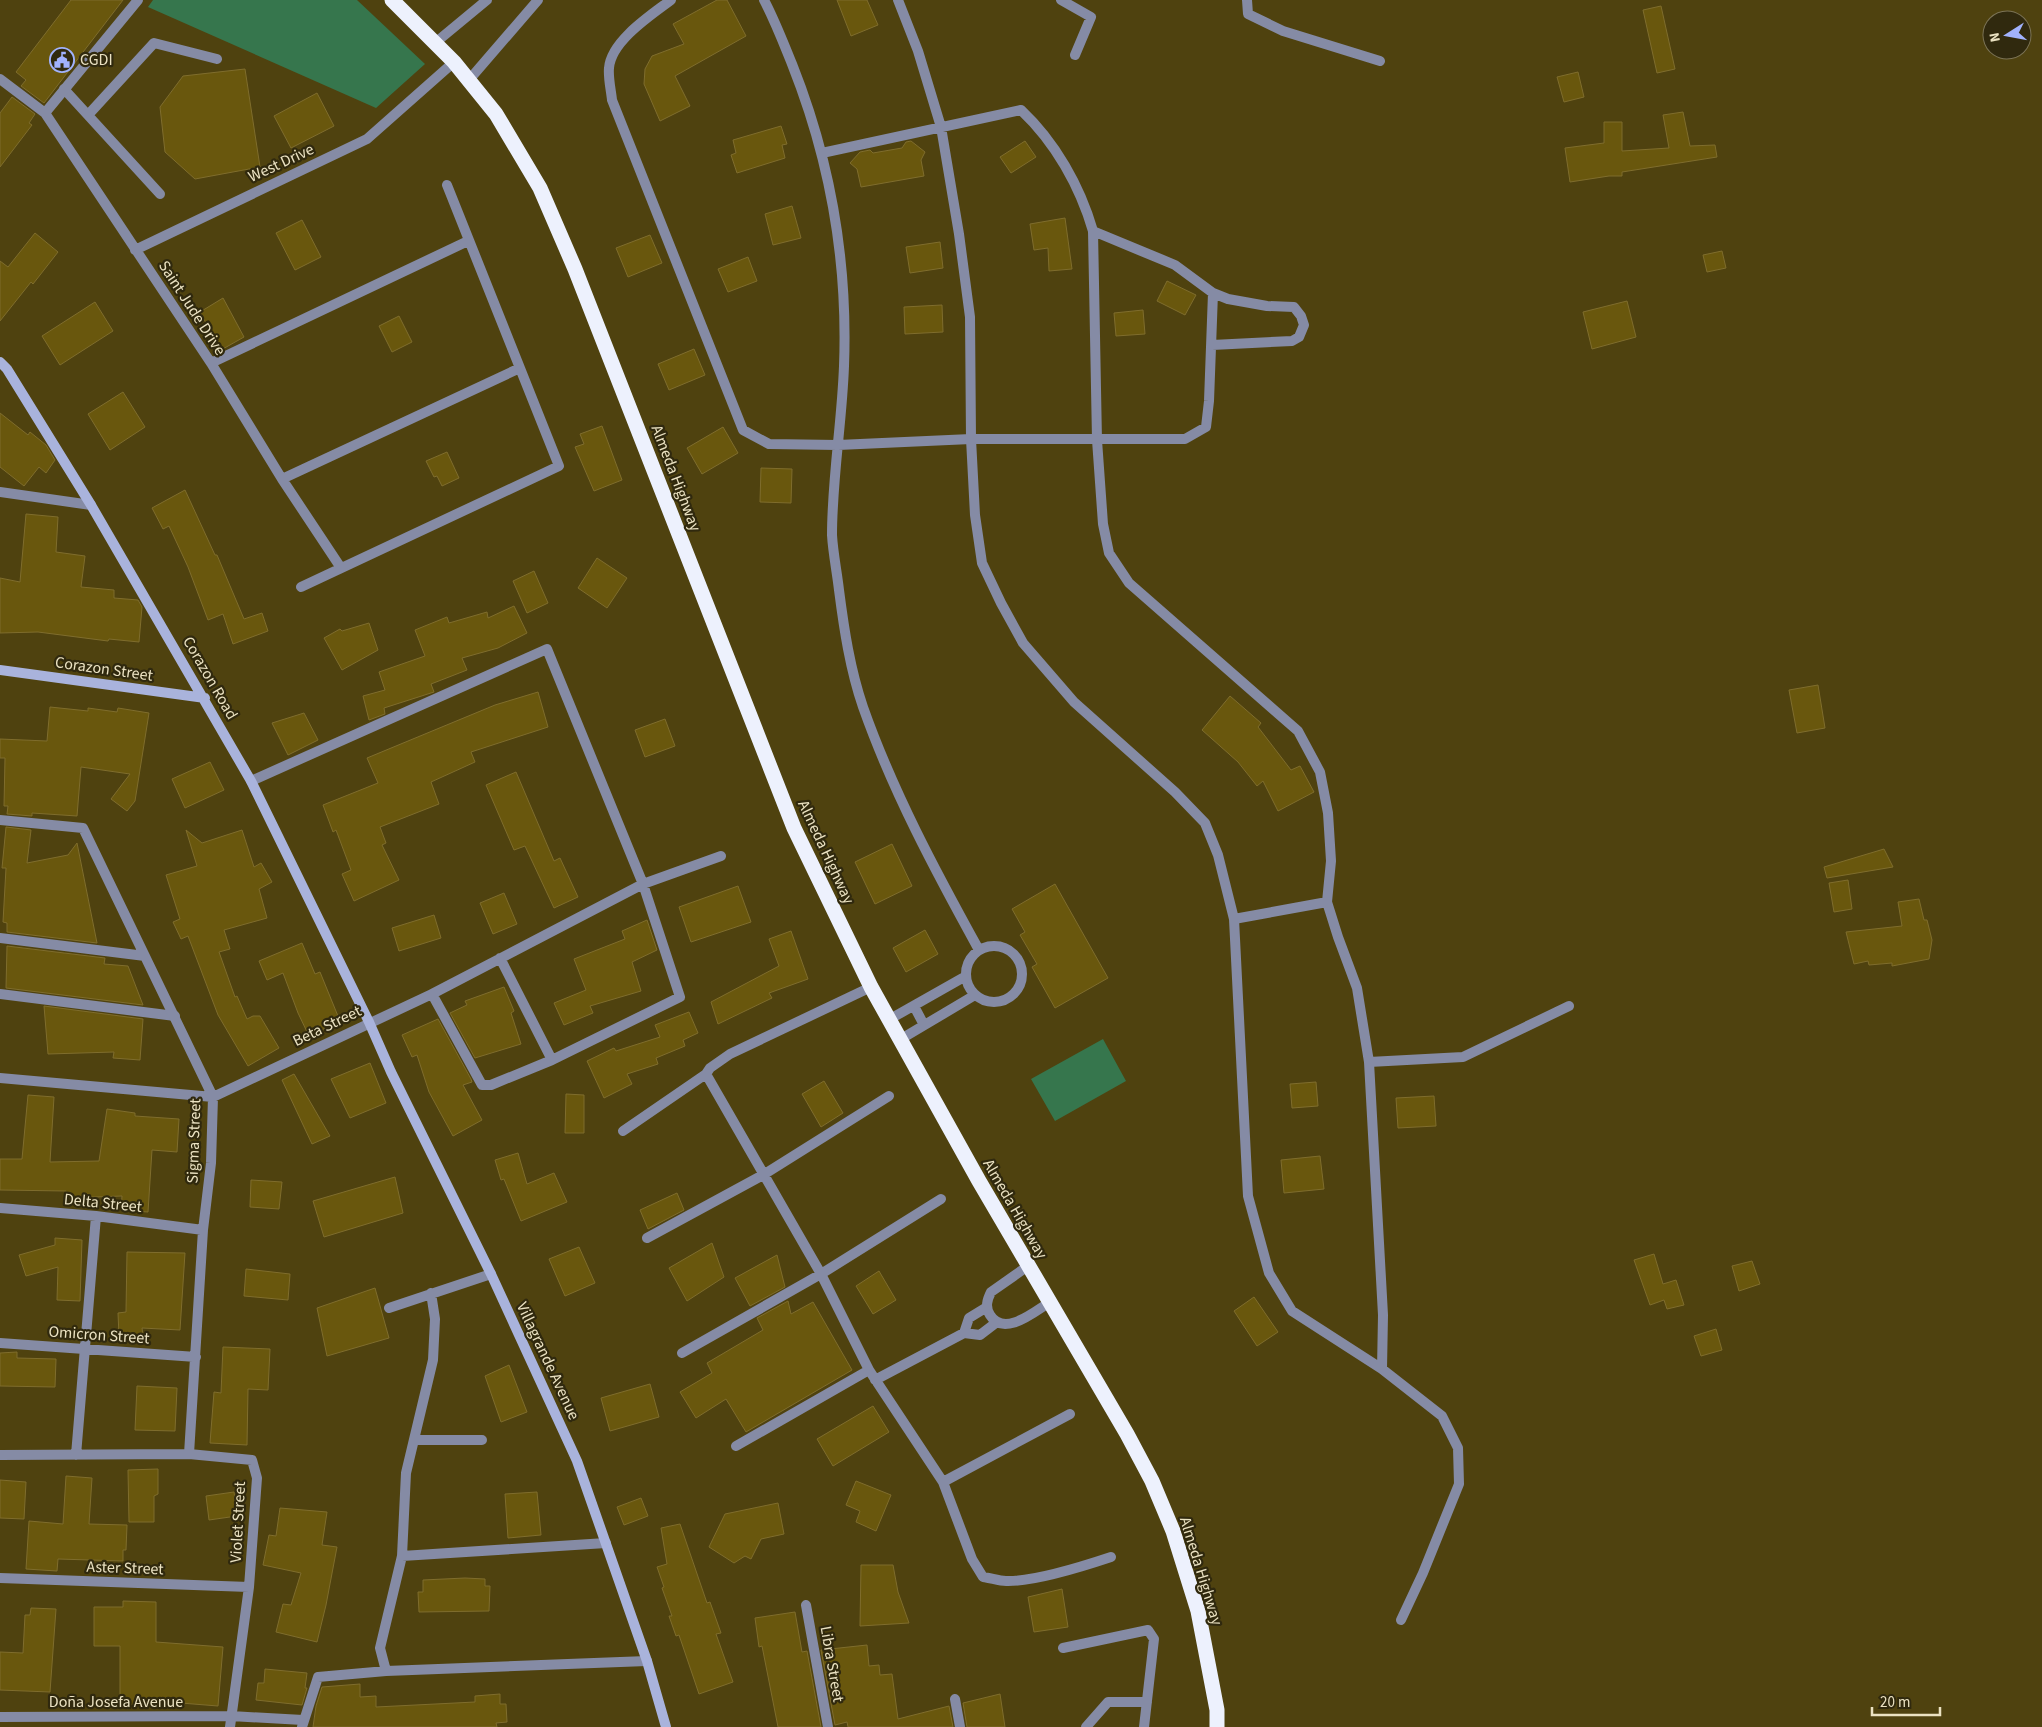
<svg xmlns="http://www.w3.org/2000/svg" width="2042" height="1727" font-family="'Source Sans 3',sans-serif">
	<rect width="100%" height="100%" fill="#4f420f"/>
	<!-- green -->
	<path fill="#36764d" d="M 153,0 L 357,0 L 425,64 L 376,108 L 148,7 Z
		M 1103,1039 L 1126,1081 L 1055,1121 L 1031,1079 Z"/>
	<!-- building -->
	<path fill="#69570d" stroke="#7f6d2d" d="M 71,0 L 123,0 L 44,103 L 21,86 L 26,80 L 16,72 Z
		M 717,0 L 727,0 L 746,36 L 675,76 L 690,106 L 660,121 L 644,84 L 645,69 L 652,56 L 684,44 L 673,24 Z
		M 837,0 L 867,0 L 878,25 L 851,36 Z
		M 1661,6 L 1675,69 L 1657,73 L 1643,10 Z
		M 245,69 L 260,167 L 195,179 L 165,152 L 160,107 L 183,76 Z
		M 1578,72 L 1584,97 L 1564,102 L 1557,77 Z
		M 317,93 L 334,126 L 291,148 L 274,116 Z
		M 12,97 L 35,114 L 29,123 L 32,125 L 0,167 L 0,113 Z
		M 1683,112 L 1690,146 L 1715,145 L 1717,157 L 1622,172 L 1622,176 L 1609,176 L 1570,182 L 1565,148 L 1604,143 L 1604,122 L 1622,122 L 1622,151 L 1669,148 L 1663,115 Z
		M 781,126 L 787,144 L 782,145 L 785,158 L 737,173 L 731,155 L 736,153 L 733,140 Z
		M 911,141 L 925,152 L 921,160 L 924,176 L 861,187 L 857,169 L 850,163 L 860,152 L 870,150 L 873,153 L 902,148 L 906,142 Z
		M 1025,141 L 1036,157 L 1011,173 L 1000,157 Z
		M 792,206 L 801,238 L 773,245 L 765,214 Z
		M 1065,218 L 1072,269 L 1049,271 L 1048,248 L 1034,250 L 1030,224 Z
		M 302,220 L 321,257 L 295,270 L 276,233 Z
		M 35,233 L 58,252 L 33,284 L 31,282 L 0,321 L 0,261 L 8,267 Z
		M 650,235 L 662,263 L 628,277 L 616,248 Z
		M 940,242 L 943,268 L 910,273 L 906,247 Z
		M 1722,251 L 1726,268 L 1707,272 L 1703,255 Z
		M 748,257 L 757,281 L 728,292 L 718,269 Z
		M 1167,281 L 1196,295 L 1185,315 L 1157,301 Z
		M 223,298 L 244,337 L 221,350 L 200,312 Z
		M 1627,301 L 1636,337 L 1592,349 L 1583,312 Z
		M 95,302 L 113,331 L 60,365 L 42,336 Z
		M 942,305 L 943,332 L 905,334 L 904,307 Z
		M 1143,310 L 1145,334 L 1116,336 L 1114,313 Z
		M 399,316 L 412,342 L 392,352 L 379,326 Z
		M 694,349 L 705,375 L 669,390 L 658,364 Z
		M 123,392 L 145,427 L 110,450 L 88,414 Z
		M 0,413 L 28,435 L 30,432 L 46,445 L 55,460 L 46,473 L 39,467 L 24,486 L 0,467 Z
		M 602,426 L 622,480 L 594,491 L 575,447 L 584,444 L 580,434 Z
		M 723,427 L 738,453 L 702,474 L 687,448 Z
		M 447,452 L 459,478 L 442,486 L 437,476 L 434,477 L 426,461 Z
		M 761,468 L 792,469 L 791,503 L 760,502 Z
		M 185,490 L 215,555 L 217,555 L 244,619 L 262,613 L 268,631 L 233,644 L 223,614 L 208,620 L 188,567 L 169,526 L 163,529 L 152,508 Z
		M 26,514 L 58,517 L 56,552 L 85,556 L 81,587 L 114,590 L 114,598 L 138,600 L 142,607 L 139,642 L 109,639 L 108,641 L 38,632 L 0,633 L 0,578 L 20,582 Z
		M 597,558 L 627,578 L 607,608 L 578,588 Z
		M 534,571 L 548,603 L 527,613 L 513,581 Z
		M 514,606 L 527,633 L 498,648 L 462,658 L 467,670 L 431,684 L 434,692 L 384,708 L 385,714 L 369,720 L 363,696 L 385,690 L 379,672 L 425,656 L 415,630 L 447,617 L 449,623 L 487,612 L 488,618 Z
		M 369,623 L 378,650 L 342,670 L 324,638 L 340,629 L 342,631 Z
		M 1818,685 L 1825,728 L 1797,733 L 1789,690 Z
		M 538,692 L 548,727 L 471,752 L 475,762 L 431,782 L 439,804 L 380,827 L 386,843 L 382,845 L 399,880 L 354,901 L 342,874 L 351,870 L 336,830 L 333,832 L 323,805 L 378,783 L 367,758 L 495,705 Z
		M 1230,696 L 1261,723 L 1258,727 L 1291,770 L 1300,766 L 1314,792 L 1278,811 L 1263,781 L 1257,786 L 1238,762 L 1202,730 Z
		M 50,707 L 88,711 L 88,708 L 117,712 L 118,708 L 149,713 L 135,801 L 127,811 L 111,799 L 130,774 L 81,767 L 77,816 L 32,813 L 32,816 L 7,814 L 8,806 L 4,806 L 5,758 L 0,758 L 0,739 L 47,741 Z
		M 304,713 L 318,740 L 288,755 L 272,723 Z
		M 665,719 L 675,746 L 645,757 L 635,730 Z
		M 210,762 L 224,790 L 185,808 L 172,779 Z
		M 516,772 L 554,861 L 560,858 L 578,897 L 554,908 L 525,846 L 514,850 L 486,785 Z
		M 6,827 L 31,830 L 27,863 L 68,855 L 77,843 L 97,943 L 7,932 L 7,923 L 3,922 L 6,868 L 2,868 Z
		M 186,830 L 202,843 L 242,830 L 254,867 L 261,863 L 272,882 L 259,889 L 267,918 L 224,930 L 230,949 L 219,952 L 235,997 L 237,996 L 247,1019 L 253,1016 L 260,1016 L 279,1048 L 248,1066 L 218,1015 L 188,936 L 181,939 L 173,922 L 180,919 L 166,875 L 197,866 Z
		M 892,844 L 912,886 L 875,904 L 855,862 Z
		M 1884,849 L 1893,867 L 1827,878 L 1824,867 Z
		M 1848,880 L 1852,909 L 1834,912 L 1829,883 Z
		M 1055,884 L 1108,978 L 1055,1008 L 1032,967 L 1037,964 L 1020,935 L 1025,932 L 1012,909 Z
		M 738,886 L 751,922 L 691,942 L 679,907 Z
		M 504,893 L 517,924 L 493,934 L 480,903 Z
		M 1919,899 L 1924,920 L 1927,920 L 1932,940 L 1929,959 L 1892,966 L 1892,963 L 1869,965 L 1868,961 L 1854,964 L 1846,932 L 1902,926 L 1898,902 Z
		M 434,915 L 441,938 L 399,951 L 392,928 Z
		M 647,920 L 657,950 L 632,962 L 641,991 L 590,1006 L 593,1013 L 564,1025 L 554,1003 L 586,990 L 574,959 L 625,939 L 622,931 Z
		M 925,930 L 938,954 L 906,972 L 893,948 Z
		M 791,931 L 808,979 L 769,993 L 772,998 L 718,1024 L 711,1002 L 779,966 L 769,939 Z
		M 302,943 L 315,974 L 320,972 L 340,1021 L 309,1036 L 298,1013 L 283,973 L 267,980 L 259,961 Z
		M 7,946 L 105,958 L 104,964 L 128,966 L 143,1005 L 6,988 Z
		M 504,987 L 514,1011 L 511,1013 L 521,1044 L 475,1058 L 450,1013 L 467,1005 L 465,1001 Z
		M 44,1006 L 143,1019 L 140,1060 L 113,1058 L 114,1052 L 48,1054 Z
		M 689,1012 L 698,1033 L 683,1040 L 685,1046 L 656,1058 L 658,1064 L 627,1074 L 632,1084 L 604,1098 L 587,1061 L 614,1048 L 616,1051 L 660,1037 L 655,1025 Z
		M 438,1019 L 471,1079 L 472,1082 L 463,1085 L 482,1120 L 453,1136 L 429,1092 L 417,1055 L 412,1057 L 402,1035 Z
		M 370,1063 L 386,1103 L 350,1118 L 331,1079 Z
		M 294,1074 L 330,1136 L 312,1144 L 282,1080 Z
		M 824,1081 L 843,1113 L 821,1127 L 802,1094 Z
		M 1316,1082 L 1318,1106 L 1292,1108 L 1290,1084 Z
		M 566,1094 L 584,1095 L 584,1133 L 565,1133 Z
		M 28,1095 L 54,1097 L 50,1162 L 99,1161 L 107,1109 L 135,1113 L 135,1116 L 179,1119 L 177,1152 L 152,1150 L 148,1212 L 121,1210 L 122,1196 L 67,1198 L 66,1191 L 0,1190 L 0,1159 L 22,1159 Z
		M 1434,1096 L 1436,1126 L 1398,1128 L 1396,1098 Z
		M 518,1153 L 527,1184 L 554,1173 L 567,1202 L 521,1221 L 504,1179 L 501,1180 L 495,1160 Z
		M 1320,1156 L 1324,1189 L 1284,1193 L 1281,1160 Z
		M 395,1177 L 403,1213 L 324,1237 L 313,1201 Z
		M 251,1180 L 282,1182 L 279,1209 L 250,1207 Z
		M 677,1193 L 684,1210 L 648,1229 L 640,1210 Z
		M 55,1238 L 82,1240 L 80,1301 L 57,1300 L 58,1267 L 26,1276 L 19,1255 L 55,1245 Z
		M 712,1243 L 724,1277 L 687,1301 L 669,1268 Z
		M 579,1247 L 595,1283 L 565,1296 L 549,1259 Z
		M 127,1252 L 185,1253 L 180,1330 L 142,1328 L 143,1335 L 119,1336 L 118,1313 L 126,1312 Z
		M 1654,1254 L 1663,1284 L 1676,1280 L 1684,1305 L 1667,1309 L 1664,1300 L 1650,1305 L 1634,1260 Z
		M 777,1255 L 785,1287 L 750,1306 L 735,1278 Z
		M 1752,1261 L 1760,1284 L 1739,1291 L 1732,1266 Z
		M 246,1269 L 290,1274 L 288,1300 L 244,1296 Z
		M 879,1271 L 896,1300 L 873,1314 L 856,1286 Z
		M 375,1288 L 389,1338 L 327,1356 L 317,1308 Z
		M 1254,1297 L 1278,1332 L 1257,1346 L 1234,1311 Z
		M 788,1301 L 791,1314 L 813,1302 L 852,1370 L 746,1432 L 726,1399 L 696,1418 L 680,1392 L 712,1373 L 707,1363 L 763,1330 L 757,1318 Z
		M 1716,1329 L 1722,1350 L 1701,1356 L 1694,1336 Z
		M 223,1347 L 270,1349 L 268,1390 L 248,1389 L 247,1445 L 210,1443 L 214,1392 L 221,1393 Z
		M 17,1352 L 17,1358 L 56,1359 L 55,1387 L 0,1386 L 0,1353 Z
		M 509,1365 L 527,1412 L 501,1422 L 485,1376 Z
		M 650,1384 L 659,1417 L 610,1431 L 601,1398 Z
		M 137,1386 L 177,1388 L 175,1431 L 135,1430 Z
		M 873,1406 L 889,1432 L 833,1466 L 817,1439 Z
		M 158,1469 L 158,1494 L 154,1496 L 154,1522 L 129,1522 L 128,1470 Z
		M 66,1476 L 92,1478 L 89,1524 L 127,1525 L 126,1550 L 123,1550 L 123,1561 L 58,1559 L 57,1571 L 26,1569 L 29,1521 L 63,1524 Z
		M 0,1480 L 26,1482 L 24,1519 L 0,1518 Z
		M 856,1481 L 891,1495 L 876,1531 L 856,1522 L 860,1511 L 846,1505 Z
		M 234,1492 L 237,1516 L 209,1520 L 206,1496 Z
		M 537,1492 L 541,1535 L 508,1538 L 505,1494 Z
		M 641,1498 L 648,1516 L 624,1525 L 617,1507 Z
		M 778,1503 L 784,1534 L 761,1539 L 751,1559 L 745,1556 L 734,1563 L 709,1547 L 725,1514 Z
		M 280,1508 L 327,1512 L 322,1545 L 337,1547 L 326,1605 L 317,1642 L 276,1632 L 283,1604 L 291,1605 L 301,1573 L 263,1565 L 269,1535 L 276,1536 Z
		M 680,1524 L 707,1603 L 710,1602 L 721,1633 L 716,1634 L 733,1682 L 699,1694 L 679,1635 L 676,1636 L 669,1616 L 672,1616 L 662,1588 L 664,1587 L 657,1567 L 667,1564 L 661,1528 Z
		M 861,1565 L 893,1565 L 898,1592 L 909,1623 L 860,1626 Z
		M 465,1578 L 485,1579 L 485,1586 L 490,1586 L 489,1611 L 419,1612 L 418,1592 L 423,1592 L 423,1580 Z
		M 1062,1589 L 1068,1627 L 1034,1632 L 1028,1597 Z
		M 123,1601 L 156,1602 L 156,1642 L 223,1647 L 218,1706 L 156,1701 L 156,1705 L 120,1704 L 120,1646 L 94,1646 L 94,1607 L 123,1607 Z
		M 31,1608 L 56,1609 L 50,1692 L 0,1690 L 0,1652 L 23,1653 L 25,1615 L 30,1615 Z
		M 795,1612 L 802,1652 L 807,1651 L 821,1727 L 778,1727 L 762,1646 L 759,1647 L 755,1618 Z
		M 867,1645 L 869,1666 L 879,1665 L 880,1675 L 892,1674 L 898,1719 L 949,1706 L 953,1727 L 848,1727 L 847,1722 L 835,1725 L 821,1650 Z
		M 265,1669 L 307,1673 L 305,1688 L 307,1688 L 302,1705 L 256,1700 L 258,1683 L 264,1683 Z
		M 360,1684 L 360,1697 L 376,1696 L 376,1707 L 475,1702 L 475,1696 L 500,1694 L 500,1704 L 506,1704 L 507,1722 L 496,1723 L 497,1727 L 313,1727 L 316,1706 L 322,1687 Z
		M 1000,1694 L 1005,1727 L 967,1727 L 963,1703 Z"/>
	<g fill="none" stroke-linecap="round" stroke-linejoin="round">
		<!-- lane -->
		<path stroke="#858ba5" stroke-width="10" d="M 64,89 L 160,194
			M 88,115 L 154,43 L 217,59
			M 0,994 L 175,1016"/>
		<!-- street -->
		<path stroke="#858ba5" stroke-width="10" d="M 671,0 C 651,15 611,41 609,68 C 608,78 611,90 612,100 L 743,430 L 769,444 L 838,445 L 971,439 L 1185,439 L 1206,427 L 1209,401 L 1213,293
			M 764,0 C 775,21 783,42 792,64 C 831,162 848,260 844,366 C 842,422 832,479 832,535 C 833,553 837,572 839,590 C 844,629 850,669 863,707 C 893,792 936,872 979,950
			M 898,0 L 918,51 L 941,127 L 959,234 L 970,317 L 971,439 L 975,515 L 982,563 L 1001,603 L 1023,643 L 1074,702 L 1175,792 L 1205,823 L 1218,855 L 1234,919 L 1248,1196 L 1269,1273 L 1292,1311 L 1382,1369 L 1442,1416 L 1458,1448 L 1459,1484 L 1423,1573 L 1401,1620
			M 1061,0 L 1091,17 L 1075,55
			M 1247,0 L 1248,14 L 1283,31 L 1380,61
			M 435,43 L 487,0
			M 0,79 L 45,113 L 211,363 L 282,479 L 341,568
			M 469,80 L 538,0
			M 45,113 L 138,0
			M 822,153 L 1021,110 C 1055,142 1080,186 1093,231 L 1097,440 L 1103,524 L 1109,553 L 1129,583 L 1298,731 L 1320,772 L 1328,813 L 1331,861 L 1327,902 L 1338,937 L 1357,988 L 1369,1062 L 1383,1315 L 1382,1369
			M 1093,231 L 1175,265 L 1213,293 L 1228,299 L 1267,306 L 1294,307 L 1301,316 L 1304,325 L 1299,337 L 1292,341 L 1212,345
			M 135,250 L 367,139 L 454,62
			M 211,363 L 468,241
			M 282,479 L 520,368
			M 0,492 L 91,505
			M 301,587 L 559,466 L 447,185
			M 251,781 L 547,649 L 643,884 L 680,997 L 552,1060 L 491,1085 L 482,1085 L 432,994
			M 0,820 L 83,828 L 213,1097 L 211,1163 L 203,1230 L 189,1454
			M 1234,919 L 1327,902
			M 0,938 L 145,956
			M966 974a28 28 0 1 1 56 0a28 28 0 1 1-56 0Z
			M 500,958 L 552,1060
			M 871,987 L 730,1054 L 710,1068 L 706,1074 L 821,1274 L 869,1370 L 943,1482 L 972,1559 L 983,1577 C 991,1578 999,1581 1006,1581 C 1035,1582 1084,1566 1111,1557
			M 914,1006 L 924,1025
			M 890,1019 L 966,976
			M 901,1039 L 975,995
			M 1369,1062 L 1463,1057 L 1569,1006
			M 0,1078 L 213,1097 L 432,994 L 643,884 L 721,856
			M 623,1131 L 706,1074
			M 0,1208 L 96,1216 L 203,1230
			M 647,1238 L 763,1175 L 889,1096
			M 1028,1266 L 991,1292 C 987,1300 985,1307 990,1315 C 1004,1338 1035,1311 1050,1302
			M 431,1293 L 435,1319 L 433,1360 L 406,1473 L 402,1556 L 380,1648 L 386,1671 L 647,1661
			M 389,1308 L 491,1274
			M 964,1333 L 969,1318 L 987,1307
			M 0,1343 L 196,1357
			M 682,1353 L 821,1274 L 941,1199
			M 875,1380 L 964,1333 L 980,1335 L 997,1322
			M 414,1440 L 482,1440
			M 736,1446 L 869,1370
			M 0,1455 L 189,1454 L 252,1460 L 257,1478 L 249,1587 L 230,1727
			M 76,1455 L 96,1216
			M 943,1482 L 1070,1414
			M 402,1556 L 606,1543
			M 0,1578 L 249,1587
			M 806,1605 L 828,1727
			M 1063,1648 L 1148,1630 L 1154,1639 L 1144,1727
			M 955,1699 L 960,1727
			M 0,1717 L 231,1716 L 303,1720
			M 302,1727 L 318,1677 L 386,1671
			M 1086,1727 L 1108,1702 L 1147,1702"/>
		<!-- secondary -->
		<path stroke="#a9b3dc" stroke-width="10" d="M 0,362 L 7,369 L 91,505 L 251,781 L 369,1022 L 391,1072 L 491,1274 L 577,1461 L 647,1661 L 666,1727
			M 0,670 L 205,698"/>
		<!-- highway -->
		<path stroke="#edf1fd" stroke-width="15" d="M 392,0 L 454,62 L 496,114 L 540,188 L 575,269 L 794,828 L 871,987 L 979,1181 L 1127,1434 L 1152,1481 L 1173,1531 L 1198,1611 L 1217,1710 L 1217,1727"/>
	</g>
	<!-- icons -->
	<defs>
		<symbol id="civic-ring" viewBox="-11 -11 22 22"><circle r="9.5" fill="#30290e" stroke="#a1b2fd" stroke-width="1.5"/><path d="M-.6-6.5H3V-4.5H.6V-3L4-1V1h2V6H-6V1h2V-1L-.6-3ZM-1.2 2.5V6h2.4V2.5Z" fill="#a1b2fd"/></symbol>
	</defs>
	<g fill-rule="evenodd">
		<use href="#civic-ring" x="48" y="46" width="28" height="28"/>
	</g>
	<g text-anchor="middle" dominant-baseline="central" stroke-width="4.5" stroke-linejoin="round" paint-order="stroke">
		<!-- poi labels -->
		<g font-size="16" fill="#ebe2c2" stroke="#30290e" text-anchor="start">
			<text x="80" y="60">CGDI</text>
		</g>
		<!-- street labels -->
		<g font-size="16" fill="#ebe2c2" stroke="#30290e">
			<text transform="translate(281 163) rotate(-25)">West Drive</text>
			<text transform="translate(192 308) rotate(57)">Saint Jude Drive</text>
			<text transform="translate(676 478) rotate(69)">Almeda Highway</text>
			<text transform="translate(104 669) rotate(8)">Corazon Street</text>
			<text transform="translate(210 678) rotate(60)">Corazon Road</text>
			<text transform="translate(826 852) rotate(65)">Almeda Highway</text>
			<text transform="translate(327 1026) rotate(-26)">Beta Street</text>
			<text transform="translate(194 1141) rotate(-88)">Sigma Street</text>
			<text transform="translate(103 1203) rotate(6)">Delta Street</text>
			<text transform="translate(1015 1209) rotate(60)">Almeda Highway</text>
			<text transform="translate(99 1335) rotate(4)">Omicron Street</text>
			<text transform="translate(548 1361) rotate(65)">Villagrande Avenue</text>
			<text transform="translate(238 1522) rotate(-87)">Violet Street</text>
			<text transform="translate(125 1568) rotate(2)">Aster Street</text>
			<text transform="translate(1201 1571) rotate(73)">Almeda Highway</text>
			<text transform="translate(832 1664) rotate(80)">Libra Street</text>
			<text x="116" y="1702">Doña Josefa Avenue</text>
		</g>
	</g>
	<!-- north arrow -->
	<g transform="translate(2007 35) rotate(259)"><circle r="24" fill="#30290e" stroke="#7b7356"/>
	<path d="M0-4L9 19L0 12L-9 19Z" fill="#a1b2fd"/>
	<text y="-8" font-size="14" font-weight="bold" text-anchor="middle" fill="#ebe2c2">N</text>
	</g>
	<!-- scale -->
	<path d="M1872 1707v8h68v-8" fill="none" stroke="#ebe2c2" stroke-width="2.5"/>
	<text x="1880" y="1707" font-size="15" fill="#ebe2c2" stroke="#30290e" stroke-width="4" paint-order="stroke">20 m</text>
</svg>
